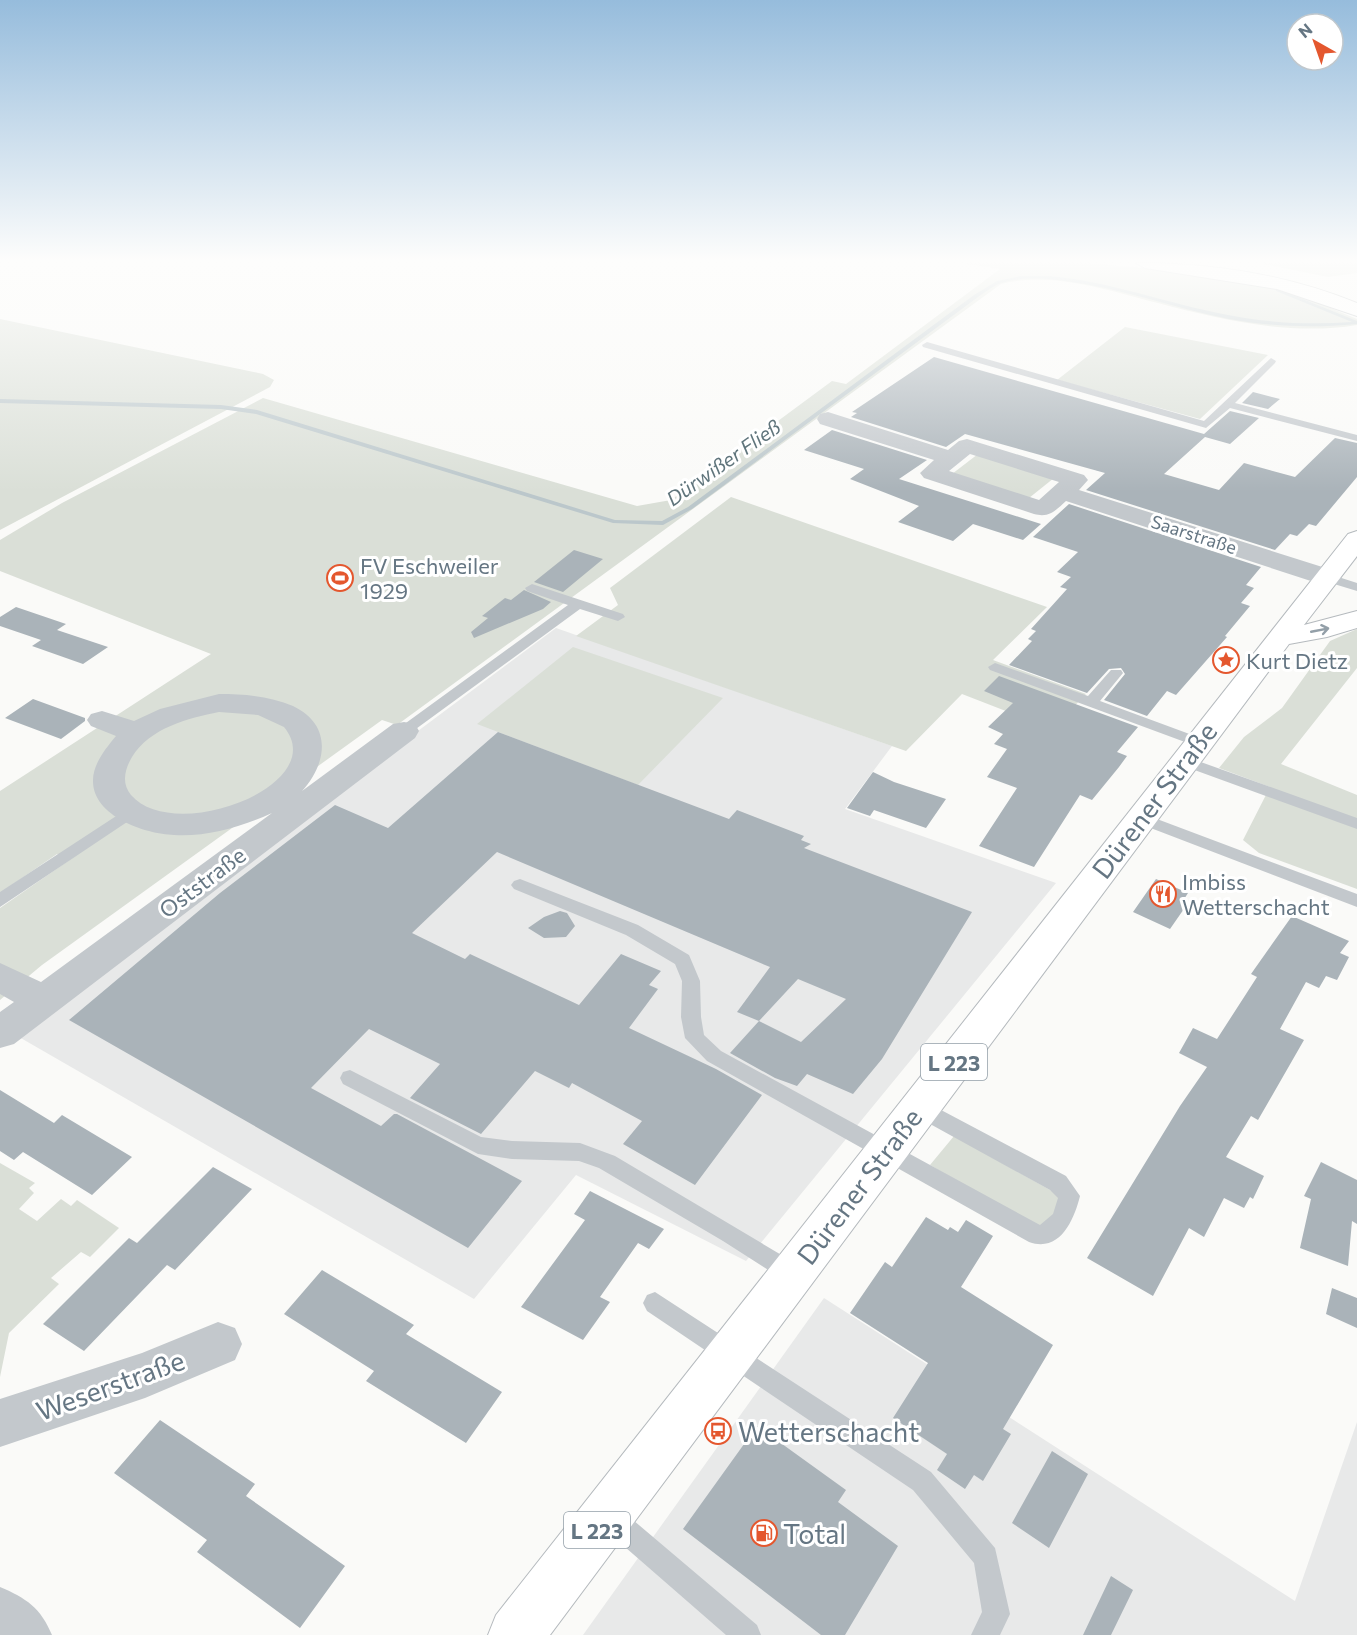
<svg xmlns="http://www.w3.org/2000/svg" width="1357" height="1635" font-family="Commissioner,sans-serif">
	<rect width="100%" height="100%" fill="#fafaf8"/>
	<!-- built -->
	<path fill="#e8e9e9" d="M 556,628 L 892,746 L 845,809 L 1056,883 L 746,1261 L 576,1175 L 474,1299 L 19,1037 L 119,954 Z
		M 824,1298 L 1295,1601 L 1357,1422 L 1357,1635 L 583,1635 Z"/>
	<!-- green -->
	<path fill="#dadfd7" d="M 961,263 L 1089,263 L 1209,274 L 1297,294 L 1357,319 L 1357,325 C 1291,336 1222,320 1158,303 C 1107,290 1053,271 1001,284 L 397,725 L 382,720 L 42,965 L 0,1000 L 0,908 L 68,861 L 57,854 L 0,893 L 0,791 L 211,654 L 0,571 L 0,540 L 62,503 L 263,398 L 637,506 L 671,500 L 832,381 L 846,384 L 1000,269 Z
		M 1259,263 L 1357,263 L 1357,273 L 1328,277 Z
		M 0,319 L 263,374 L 274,380 L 270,387 L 0,530 Z
		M 1125,327 L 1268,355 L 1200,419 L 1057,380 Z
		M 978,454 L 1054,478 L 1029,498 L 952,474 Z
		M 731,497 L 1047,607 L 993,660 L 1086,694 L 1052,729 L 962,694 L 906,751 L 576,636 L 618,605 L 610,588 Z
		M 1357,629 L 1357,668 L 1281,764 L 1357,795 L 1357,889 L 1259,853 L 1243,840 L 1270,787 L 1219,768 L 1244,737 L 1282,708 L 1330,641 Z
		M 573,647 L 723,698 L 638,785 L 477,724 Z
		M 954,1136 L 1059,1195 L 1063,1202 L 1047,1227 L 1037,1229 L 930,1165 Z
		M 0,1163 L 35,1183 L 29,1188 L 34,1193 L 19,1209 L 37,1221 L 61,1199 L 71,1206 L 77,1200 L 119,1228 L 90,1257 L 81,1252 L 51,1278 L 59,1284 L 9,1333 L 0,1377 Z"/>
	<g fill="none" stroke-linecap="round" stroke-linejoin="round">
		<!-- stream -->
		<path fill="#bbc7cb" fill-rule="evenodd" d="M 1021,276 C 1030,276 1039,276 1049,276 C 1110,281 1168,304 1228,315 C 1269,323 1310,325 1352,322 L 1276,291 L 1276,289 L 1278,289 L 1357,321 L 1357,324 C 1314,328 1272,327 1229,319 C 1174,308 1121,288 1065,281 C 1044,278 1022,277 1001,283 C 993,286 985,292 978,297 L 692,509 L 663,525 L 613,523 L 256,414 L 221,409 L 0,403 L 0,399 L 221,405 L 257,410 L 615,520 L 662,521 L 688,507 L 974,295 L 997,281 Z"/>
	</g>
	<!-- building -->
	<path fill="#aab3b9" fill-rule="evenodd" d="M 934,357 L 1204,434 L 1230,411 L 1259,418 L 1230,444 L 1205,437 L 1164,474 L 1219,490 L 1244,463 L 1295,477 L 1335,438 L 1357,443 L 1357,477 L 1316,526 L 1309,524 L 1297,536 L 1290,534 L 1275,550 L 1086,490 L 1105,473 L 965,434 L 946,447 L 851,417 L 857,413 L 852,412 Z
		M 1253,392 L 1280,399 L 1268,409 L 1242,403 Z
		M 832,430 L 927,460 L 899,479 L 1041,524 L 1023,540 L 973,524 L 953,541 L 898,522 L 919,506 L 850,479 L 864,469 L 804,450 Z
		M 1069,504 L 1261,567 L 1246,585 L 1254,588 L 1241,603 L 1250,606 L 1225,636 L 1227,637 L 1176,695 L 1167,691 L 1147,716 L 1104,700 L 1125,674 L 1121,668 L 1109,669 L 1087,693 L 1009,665 L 1032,641 L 1028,639 L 1036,631 L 1031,629 L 1067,589 L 1060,587 L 1071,577 L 1057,572 L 1078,552 L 1033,537 Z
		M 574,550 L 603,559 L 563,592 L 534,582 Z
		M 524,590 L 551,602 L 543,609 L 474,638 L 471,632 L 488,618 L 482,616 L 505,598 L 511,600 Z
		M 16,607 L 66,624 L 57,630 L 108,647 L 83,664 L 32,646 L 41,640 L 0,626 L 0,617 Z
		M 999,676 L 1138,727 L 1117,752 L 1127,756 L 1119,767 L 1092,800 L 1080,795 L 1034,867 L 979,846 L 1017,788 L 987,777 L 1007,749 L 994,744 L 1003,734 L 988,727 L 1013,703 L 984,691 Z
		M 33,699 L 85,718 L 85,721 L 61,739 L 5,718 Z
		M 498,732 L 729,819 L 737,810 L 804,836 L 801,840 L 811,844 L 804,848 L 972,912 L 882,1059 L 853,1094 L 807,1074 L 797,1086 L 775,1078 L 730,1053 L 759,1021 L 737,1012 L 770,967 L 497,852 L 412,933 L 465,959 L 470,954 L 579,1005 L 621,954 L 661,971 L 649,985 L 658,989 L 629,1028 L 716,1069 L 762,1095 L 695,1185 L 623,1144 L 642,1121 L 572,1083 L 569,1088 L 535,1071 L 481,1134 L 410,1098 L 440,1064 L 369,1029 L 311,1088 L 381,1126 L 394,1114 L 397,1114 L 522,1181 L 468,1248 L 69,1020 L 220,893 L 335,805 L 388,828 ZM 798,979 L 846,999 L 801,1042 L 759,1021 Z
		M 873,772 L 894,782 L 946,799 L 926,828 L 874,810 L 870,816 L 847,808 Z
		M 1156,879 L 1188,893 L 1181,904 L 1186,906 L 1170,929 L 1133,912 Z
		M 560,911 L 567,913 L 575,926 L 566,937 L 544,938 L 528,928 L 544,917 Z
		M 1292,916 L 1349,941 L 1340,953 L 1349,957 L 1337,980 L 1326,976 L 1319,988 L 1306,982 L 1280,1029 L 1304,1040 L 1258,1120 L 1251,1116 L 1226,1157 L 1264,1176 L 1253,1199 L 1250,1197 L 1244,1208 L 1224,1198 L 1204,1237 L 1189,1228 L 1153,1296 L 1087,1258 L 1180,1106 L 1207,1067 L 1179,1053 L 1193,1028 L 1217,1039 L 1257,977 L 1251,974 Z
		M 0,1090 L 54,1123 L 62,1115 L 132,1157 L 92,1195 L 23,1152 L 14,1160 L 0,1151 Z
		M 1321,1162 L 1357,1180 L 1357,1224 L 1352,1221 L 1348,1266 L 1300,1248 L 1311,1199 L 1304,1196 Z
		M 213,1167 L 252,1189 L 175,1270 L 167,1265 L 84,1351 L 43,1324 L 129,1238 L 137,1243 Z
		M 590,1191 L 664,1229 L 649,1249 L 638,1243 L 600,1297 L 610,1302 L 583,1340 L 521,1307 L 585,1220 L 574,1214 Z
		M 926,1217 L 948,1230 L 950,1227 L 958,1232 L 966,1220 L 993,1236 L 961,1287 L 1053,1345 L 1003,1429 L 1011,1434 L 983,1481 L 974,1475 L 965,1489 L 937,1470 L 947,1454 L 893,1418 L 928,1363 L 850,1313 L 885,1262 L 892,1267 Z
		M 322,1270 L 414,1325 L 406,1334 L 502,1392 L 466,1443 L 366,1381 L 374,1371 L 284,1314 Z
		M 1332,1288 L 1357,1298 L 1357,1328 L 1326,1314 Z
		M 160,1420 L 255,1484 L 246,1496 L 345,1566 L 300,1628 L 197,1552 L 207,1540 L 114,1473 Z
		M 757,1426 L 846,1490 L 838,1502 L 898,1546 L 845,1635 L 821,1635 L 683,1529 Z
		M 1052,1451 L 1088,1474 L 1049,1548 L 1012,1523 Z
		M 1111,1576 L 1133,1590 L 1111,1635 L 1083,1635 Z"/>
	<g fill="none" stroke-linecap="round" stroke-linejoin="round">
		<defs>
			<path id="primary" d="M 1136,263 C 1213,263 1285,274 1357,303 L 1357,316 L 1277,289 L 1145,268 Z
				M 1357,531 L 1357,556 L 1304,625 L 1357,611 L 1357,628 L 1327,637 L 1289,644 L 550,1635 L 488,1635 L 496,1615 L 1348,534 Z"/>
		</defs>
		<!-- primary casing -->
		<use href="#primary" stroke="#b5babe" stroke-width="2"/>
		<!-- lane -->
		<path fill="#c3c8cc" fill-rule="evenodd" d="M 927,342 L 1204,421 L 1271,358 L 1276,361 L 1275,363 L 1235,403 L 1357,435 L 1357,441 L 1230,408 L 1206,428 L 923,347 L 922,345 Z
			M 1326,573 L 1357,583 L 1357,591 L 1321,580 L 1321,574 Z
			M 532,584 L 623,614 L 625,617 L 618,621 L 580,609 L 409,734 L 399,734 L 396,731 L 399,728 L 568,605 L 527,591 L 525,588 Z
			M 995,663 L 1088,696 L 1111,670 L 1121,670 L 1123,673 L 1100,701 L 1203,739 L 1206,742 L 1203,745 L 1193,745 L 990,670 L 988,667 Z
			M 1184,756 L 1357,818 L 1357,829 L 1178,764 L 1176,761 Z
			M 130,807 L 138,812 L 136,816 L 0,907 L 0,892 Z
			M 1141,813 L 1357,894 L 1357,907 L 1135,822 L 1133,818 Z
			M 520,879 L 638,925 L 689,955 L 700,981 L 701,1017 L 704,1035 L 721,1051 L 1040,1225 L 1053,1214 L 1058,1198 L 1050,1190 L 912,1114 L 909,1108 L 912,1102 L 919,1100 L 926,1102 L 1066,1176 L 1080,1196 C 1074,1220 1060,1253 1029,1242 L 707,1061 L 685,1038 L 681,1017 L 682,981 L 675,964 L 626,935 L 514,889 L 511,885 L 514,881 Z
			M 350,1070 L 481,1137 L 512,1141 L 580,1143 L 615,1156 L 800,1266 L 803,1273 L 800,1280 L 792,1283 L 784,1280 L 723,1241 L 599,1168 L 579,1161 L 512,1159 L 478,1154 L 343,1084 L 340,1078 L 343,1072 Z
			M 655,1292 L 931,1472 L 995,1548 L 1010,1614 L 1000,1635 L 971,1635 L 982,1612 L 974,1563 L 913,1490 L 647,1311 L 643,1303 L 647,1295 Z
			M 611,1505 L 620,1509 L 757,1625 L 761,1635 L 726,1635 L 602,1527 L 598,1518 L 602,1509 Z"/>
		<!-- street -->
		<path fill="#c3c8cc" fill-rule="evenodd" d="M 828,412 L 948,450 L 959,441 L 967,439 L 1084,475 L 1088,480 L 1079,490 L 1335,571 L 1339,577 L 1335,583 L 1326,585 L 1317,583 L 1066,501 C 1055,511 1049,518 1034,514 L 924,478 L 920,473 L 934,460 L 820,424 L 817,419 L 820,414 ZM 970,454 L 1059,482 L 1039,500 L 949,471 Z
			M 219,694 C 244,694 270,696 293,706 C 333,725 327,764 302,791 L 393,724 L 404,722 L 415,724 L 419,731 L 415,738 L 14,1044 L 0,1048 L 0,1012 L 14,1002 L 0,994 L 0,963 L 41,982 L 272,813 C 241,827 207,837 174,835 C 145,834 92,816 93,780 C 93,764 106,748 116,736 L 91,726 L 87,720 L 91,714 L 102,711 L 134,721 L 160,709 ZM 219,712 L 258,715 L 284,727 C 332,785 174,845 131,795 C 121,783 125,769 132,757 C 150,728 188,718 219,712 Z
			M 218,1322 L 235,1328 L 242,1344 L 235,1360 L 145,1398 L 0,1447 L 0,1399 L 142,1353 Z
			M 0,1587 C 26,1598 41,1608 52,1635 L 0,1635 Z"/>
		<!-- primary -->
		<use href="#primary" fill="#fff" fill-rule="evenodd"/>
	</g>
	<!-- one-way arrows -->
	<defs><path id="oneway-shaft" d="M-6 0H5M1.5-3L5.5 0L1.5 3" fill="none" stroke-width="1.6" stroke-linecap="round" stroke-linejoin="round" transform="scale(1.5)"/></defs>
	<use stroke="#939fa8" href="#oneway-shaft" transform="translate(1320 630) rotate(-11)"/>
	<!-- sky -->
	<linearGradient id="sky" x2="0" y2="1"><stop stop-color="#96bcdc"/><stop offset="0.53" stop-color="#fdfdfc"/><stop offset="1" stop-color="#fdfdfc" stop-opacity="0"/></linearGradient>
	<rect width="1357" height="492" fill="url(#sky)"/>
	<!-- icons -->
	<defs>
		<symbol id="stadium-ring" viewBox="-11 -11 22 22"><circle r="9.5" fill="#fff" stroke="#e4572e" stroke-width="1.5"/><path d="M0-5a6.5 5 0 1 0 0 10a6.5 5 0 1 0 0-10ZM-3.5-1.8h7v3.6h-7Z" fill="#e4572e"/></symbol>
		<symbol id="sight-ring" viewBox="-11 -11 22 22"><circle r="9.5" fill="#fff" stroke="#e4572e" stroke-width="1.5"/><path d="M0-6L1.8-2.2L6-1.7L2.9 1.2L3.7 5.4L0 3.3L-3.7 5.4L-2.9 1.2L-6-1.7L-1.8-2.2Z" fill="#e4572e"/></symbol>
		<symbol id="restaurant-ring" viewBox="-11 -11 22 22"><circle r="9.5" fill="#fff" stroke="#e4572e" stroke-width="1.5"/><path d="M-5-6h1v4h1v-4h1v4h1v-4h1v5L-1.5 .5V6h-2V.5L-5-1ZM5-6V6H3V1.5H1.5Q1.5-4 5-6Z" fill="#e4572e"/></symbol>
		<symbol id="bus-ring" viewBox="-11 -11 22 22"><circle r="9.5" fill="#fff" stroke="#e4572e" stroke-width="1.5"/><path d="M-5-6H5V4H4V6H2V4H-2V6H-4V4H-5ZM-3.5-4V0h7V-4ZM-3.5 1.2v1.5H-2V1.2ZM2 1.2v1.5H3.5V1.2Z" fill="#e4572e"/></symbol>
		<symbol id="fuel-ring" viewBox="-11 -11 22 22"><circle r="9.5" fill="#fff" stroke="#e4572e" stroke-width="1.5"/><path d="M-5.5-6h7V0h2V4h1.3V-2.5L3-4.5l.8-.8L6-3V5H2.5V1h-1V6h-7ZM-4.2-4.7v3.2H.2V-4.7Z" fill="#e4572e"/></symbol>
	</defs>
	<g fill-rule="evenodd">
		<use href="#stadium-ring" x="325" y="563" width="30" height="30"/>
		<use href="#sight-ring" x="1211" y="645" width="30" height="30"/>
		<use href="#restaurant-ring" x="1148" y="879" width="30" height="30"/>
		<use href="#bus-ring" x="703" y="1416" width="30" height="30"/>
		<use href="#fuel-ring" x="749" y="1518" width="30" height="30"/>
	</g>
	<g text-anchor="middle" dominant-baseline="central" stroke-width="6" stroke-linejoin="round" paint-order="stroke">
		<!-- far-street labels -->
		<g font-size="18" fill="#657683" stroke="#fff">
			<text transform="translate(1194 534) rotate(18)">Saarstraße</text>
		</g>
		<!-- far-water labels -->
		<g font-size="20" font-style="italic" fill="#60757c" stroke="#fff">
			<text transform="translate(723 462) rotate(-35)">Dürwißer Fließ</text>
		</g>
		<!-- shield labels -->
		<g fill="#fff" stroke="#939fa8" stroke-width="1.5">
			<rect x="921" y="1044" width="66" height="36" rx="4.5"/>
			<rect x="564" y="1512" width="66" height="36" rx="4.5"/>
		</g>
		<g font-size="21" font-weight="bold" fill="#657683">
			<text x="954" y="1062">L 223</text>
			<text x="597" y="1530">L 223</text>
		</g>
		<!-- poi labels -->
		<g font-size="22" fill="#657683" stroke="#fff" text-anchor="start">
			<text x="360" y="565">FV Eschweiler<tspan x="360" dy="25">1929</tspan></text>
			<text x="1246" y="660">Kurt Dietz</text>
			<text x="1182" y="881">Imbiss<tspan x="1182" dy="25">Wetterschacht</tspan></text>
		</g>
		<!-- street labels -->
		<g font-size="22" fill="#657683" stroke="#fff">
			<text transform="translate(202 882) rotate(-37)">Oststraße</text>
		</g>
		<!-- near-street labels -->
		<g font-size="27" fill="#657683" stroke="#fff">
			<text transform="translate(1154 800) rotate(-53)">Dürener Straße</text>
			<text transform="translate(859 1186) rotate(-53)">Dürener Straße</text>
			<text transform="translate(110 1385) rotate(-20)">Weserstraße</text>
		</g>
		<!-- near-poi labels -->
		<g font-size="27" fill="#657683" stroke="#fff" text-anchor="start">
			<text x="738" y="1431">Wetterschacht</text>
			<text x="783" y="1533">Total</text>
		</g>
	</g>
	<!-- north arrow -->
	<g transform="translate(1315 42) rotate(320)"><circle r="28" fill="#ffffff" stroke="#c1c8cd" stroke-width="1.5"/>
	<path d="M0-4.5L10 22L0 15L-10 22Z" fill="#e4572e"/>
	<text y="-9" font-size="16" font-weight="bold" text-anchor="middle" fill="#657683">N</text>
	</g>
</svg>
